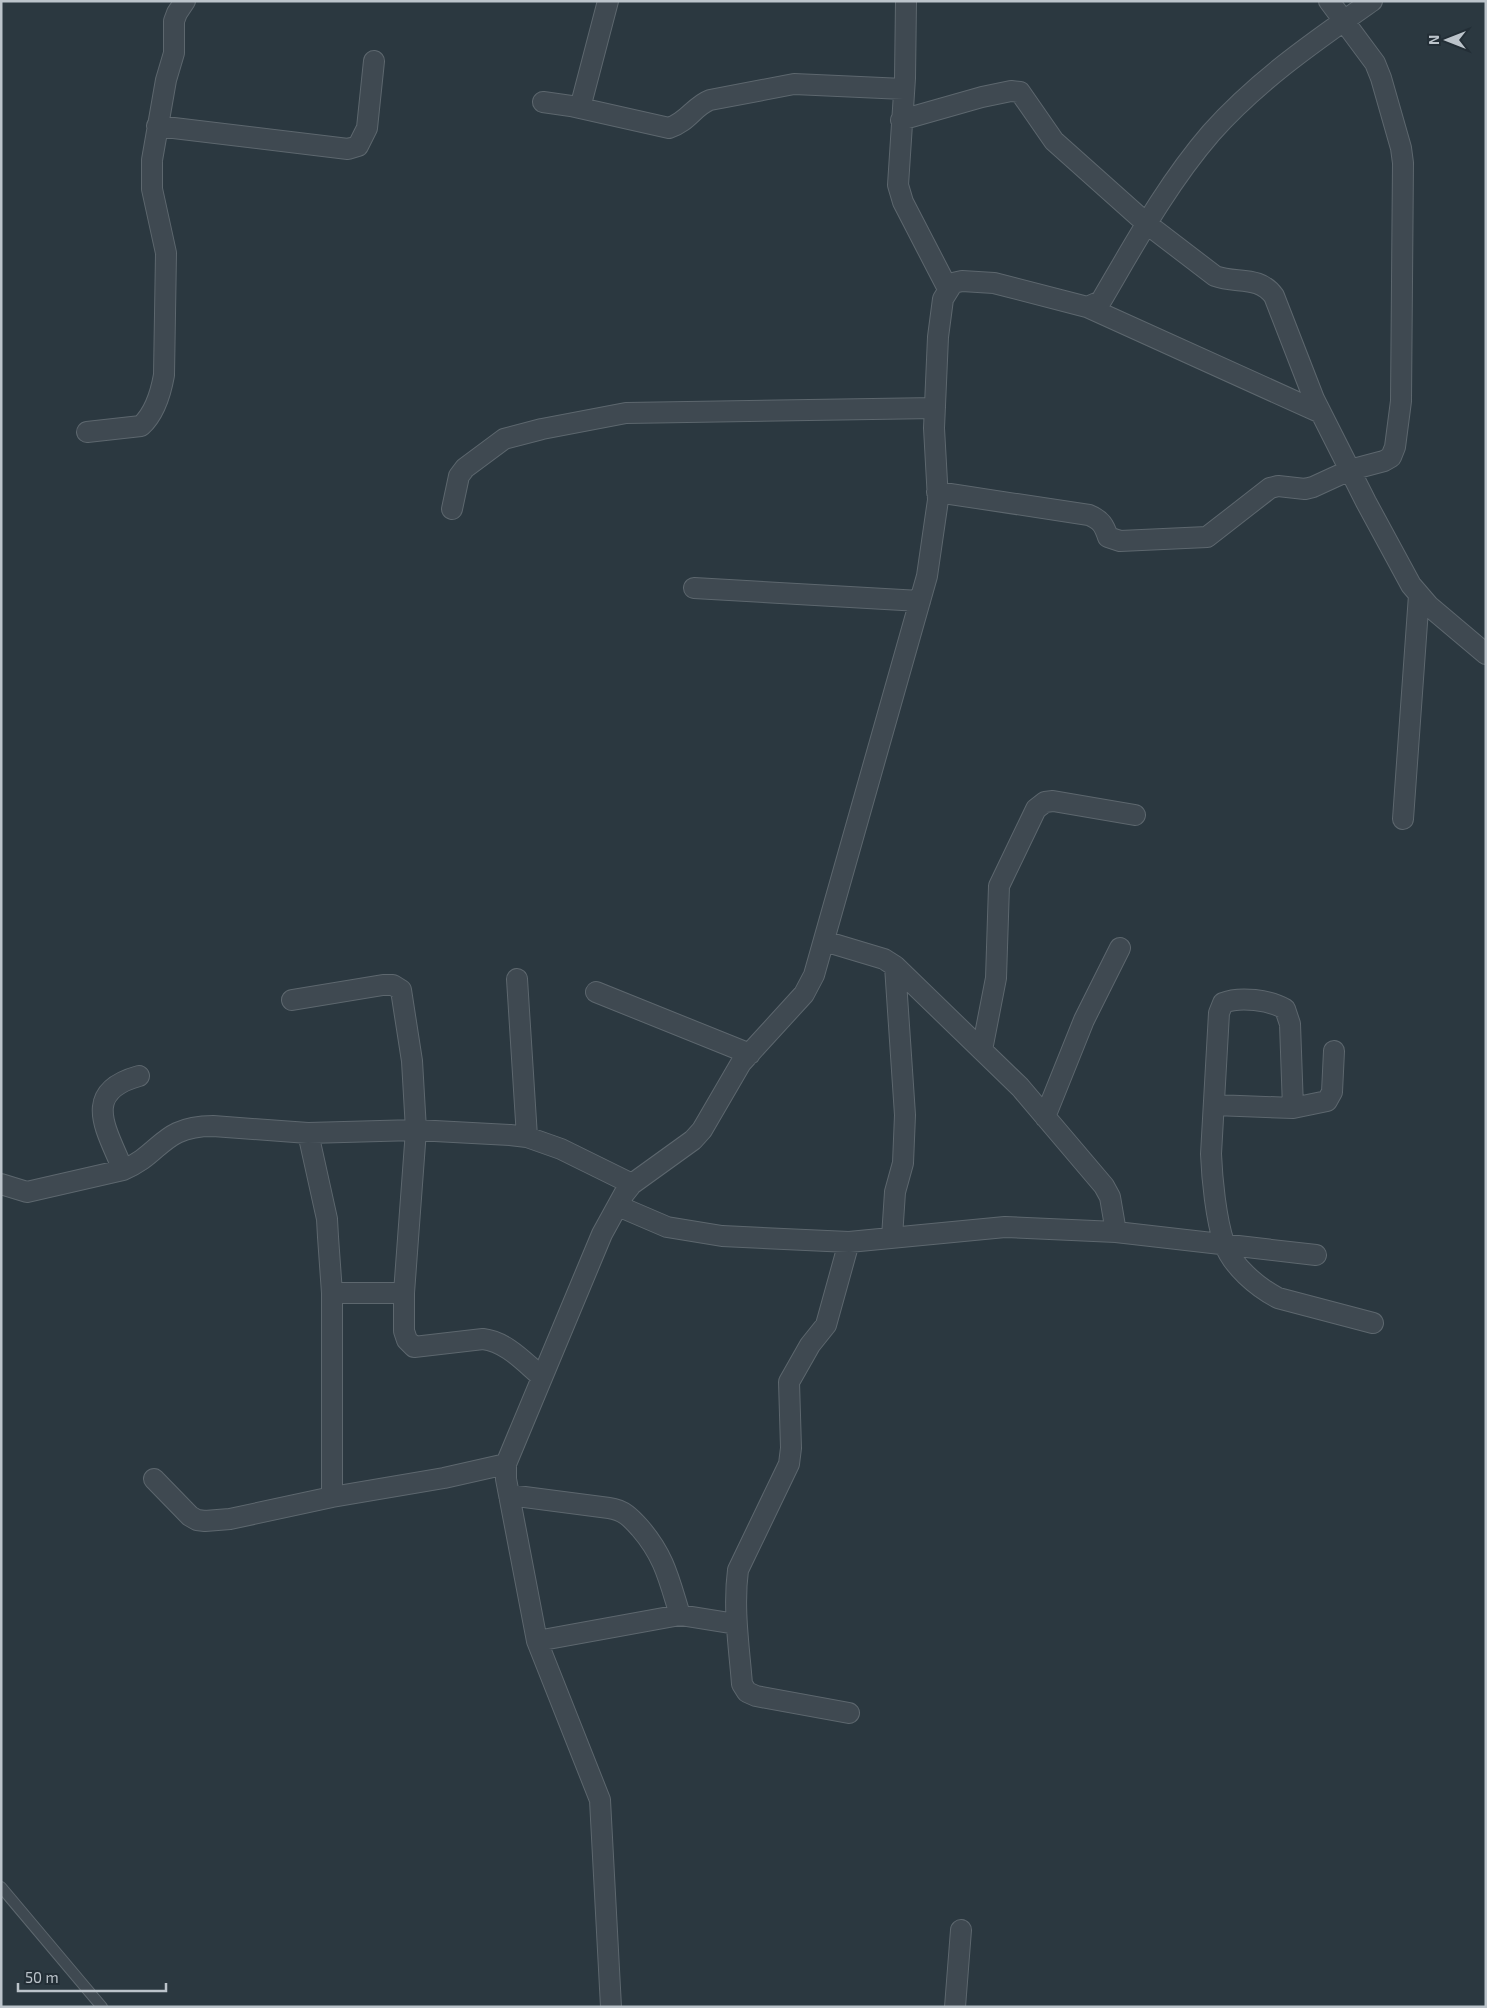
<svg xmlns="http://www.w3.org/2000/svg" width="1487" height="2008" font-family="'Exo 2',sans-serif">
	<rect width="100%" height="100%" fill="#2b3840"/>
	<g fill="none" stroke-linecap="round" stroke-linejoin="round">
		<defs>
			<path id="service" d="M 1,1887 L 102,2007"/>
			<path id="minor" d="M 906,1 L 905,78 L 898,185 L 903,202 L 948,289
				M 543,102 L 571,106 L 669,128 C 688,122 694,106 710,100 L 794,84 L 904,89
				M 580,108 L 608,1
				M 901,120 L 982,97 L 1011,91 L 1020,92 L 1054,141 L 1147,224 L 1215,276 C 1236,284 1259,275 1274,296 L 1314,399 L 1366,502 L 1411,585 L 1429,606 L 1486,654
				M 157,126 L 348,149 L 358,146 L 367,128 L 374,61
				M 1087,307 L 1321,413
				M 87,432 L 141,426 C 154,414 161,392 164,375 L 166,253 L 152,189 L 152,160 L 166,80 L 174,53 L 174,21 L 177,13 L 185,1
				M 937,492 L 1089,515 C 1101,520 1104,525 1108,537 L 1120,541 L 1207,537 L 1270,488 L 1278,486 L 1305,489 L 1313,487 L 1350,470 L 1384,461 L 1391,457 L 1395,447 L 1401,401 L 1403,163 L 1401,148 L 1381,78 L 1375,63 L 1329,1
				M 452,509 L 459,476 L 465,468 L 504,439 L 542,429 L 626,413 L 935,408
				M 694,588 L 920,601
				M 1403,819 L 1419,595
				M 824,941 L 884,959 L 895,966 L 1020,1087 L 1104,1186 L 1110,1197 L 1116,1232
				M 517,979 L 527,1137
				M 596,992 L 750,1054
				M 292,1000 L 383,985 L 393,985 L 401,990 L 412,1061 L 416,1130 L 404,1293 L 404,1331 L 407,1340 L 414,1347 L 483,1339 C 507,1342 524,1362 542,1377
				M 982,1050 L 996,978 L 999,886 L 1036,809 L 1045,802 L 1053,801 L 1135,815
				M 1214,1105 L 1293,1108 L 1327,1101 L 1332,1092 L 1334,1051
				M 1293,1108 L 1290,1024 L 1285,1009 C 1270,1000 1240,996 1223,1003 L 1219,1013 L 1211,1154 C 1212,1179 1216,1219 1224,1243 C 1232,1266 1257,1287 1278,1298 L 1373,1323
				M 1045,1117 L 1084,1020 L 1120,948
				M 308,1133 L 327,1219 L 328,1237 L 332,1293 L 332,1497
				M 123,1170 C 107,1130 80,1092 139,1076
				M 1,1184 L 27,1192 L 123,1170 C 162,1154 161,1126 213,1126 L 308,1133 L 416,1130 L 510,1135 L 527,1137 L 561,1149 L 632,1184
				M 618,1206 L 667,1227 L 722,1236 L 849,1242 L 1005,1227 L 1116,1232 L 1316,1255
				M 892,1237 L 895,1192 L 903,1163 L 905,1115 L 895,966
				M 849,1242 L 826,1325 L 810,1345 L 789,1382 L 791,1448 L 789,1464 L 738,1570 C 733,1608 739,1646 742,1684 L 747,1692 L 756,1696 L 849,1713
				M 332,1293 L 404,1293
				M 154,1479 L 190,1516 L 197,1520 L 205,1521 L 230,1519 L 332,1497 L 444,1478 L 506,1464
				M 509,1495 L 609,1508 C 624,1510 631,1518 640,1528 C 665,1557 669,1580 680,1615
				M 537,1641 L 680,1615 L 736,1624
				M 611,2007 L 600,1800 L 537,1641 L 506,1479 L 506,1464 L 602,1234 L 624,1194 L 632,1184 L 693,1140 L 702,1130 L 741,1063 L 804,994 L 814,975 L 927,576 L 938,500 L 934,428 L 938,337 L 943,299 L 953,283 L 962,281 L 994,283 L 1087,307 L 1101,301 C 1135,243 1167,184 1211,133 C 1257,81 1315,41 1372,1
				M 955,2007 L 961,1930"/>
		</defs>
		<!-- service casing -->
		<use href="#service" stroke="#5d676e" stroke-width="12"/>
		<!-- minor casing -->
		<use href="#minor" stroke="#5d676e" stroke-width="22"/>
		<!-- service -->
		<use href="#service" stroke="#3f4951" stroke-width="10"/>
		<!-- minor -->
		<use href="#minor" stroke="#3f4951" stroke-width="20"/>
	</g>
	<!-- border -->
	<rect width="1487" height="2008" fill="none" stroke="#bcc4cb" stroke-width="5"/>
	<!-- north arrow -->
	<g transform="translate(1447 40) rotate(270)" stroke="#232e36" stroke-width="4" paint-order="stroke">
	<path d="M0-4L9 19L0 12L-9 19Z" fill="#bcc4cb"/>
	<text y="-8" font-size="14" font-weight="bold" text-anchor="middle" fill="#bcc4cb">N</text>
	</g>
	<!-- scale -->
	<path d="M18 1983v8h148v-8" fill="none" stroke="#bcc4cb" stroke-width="2.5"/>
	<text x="25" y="1983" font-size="15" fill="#bcc4cb" stroke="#232e36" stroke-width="4" paint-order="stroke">50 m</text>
</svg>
